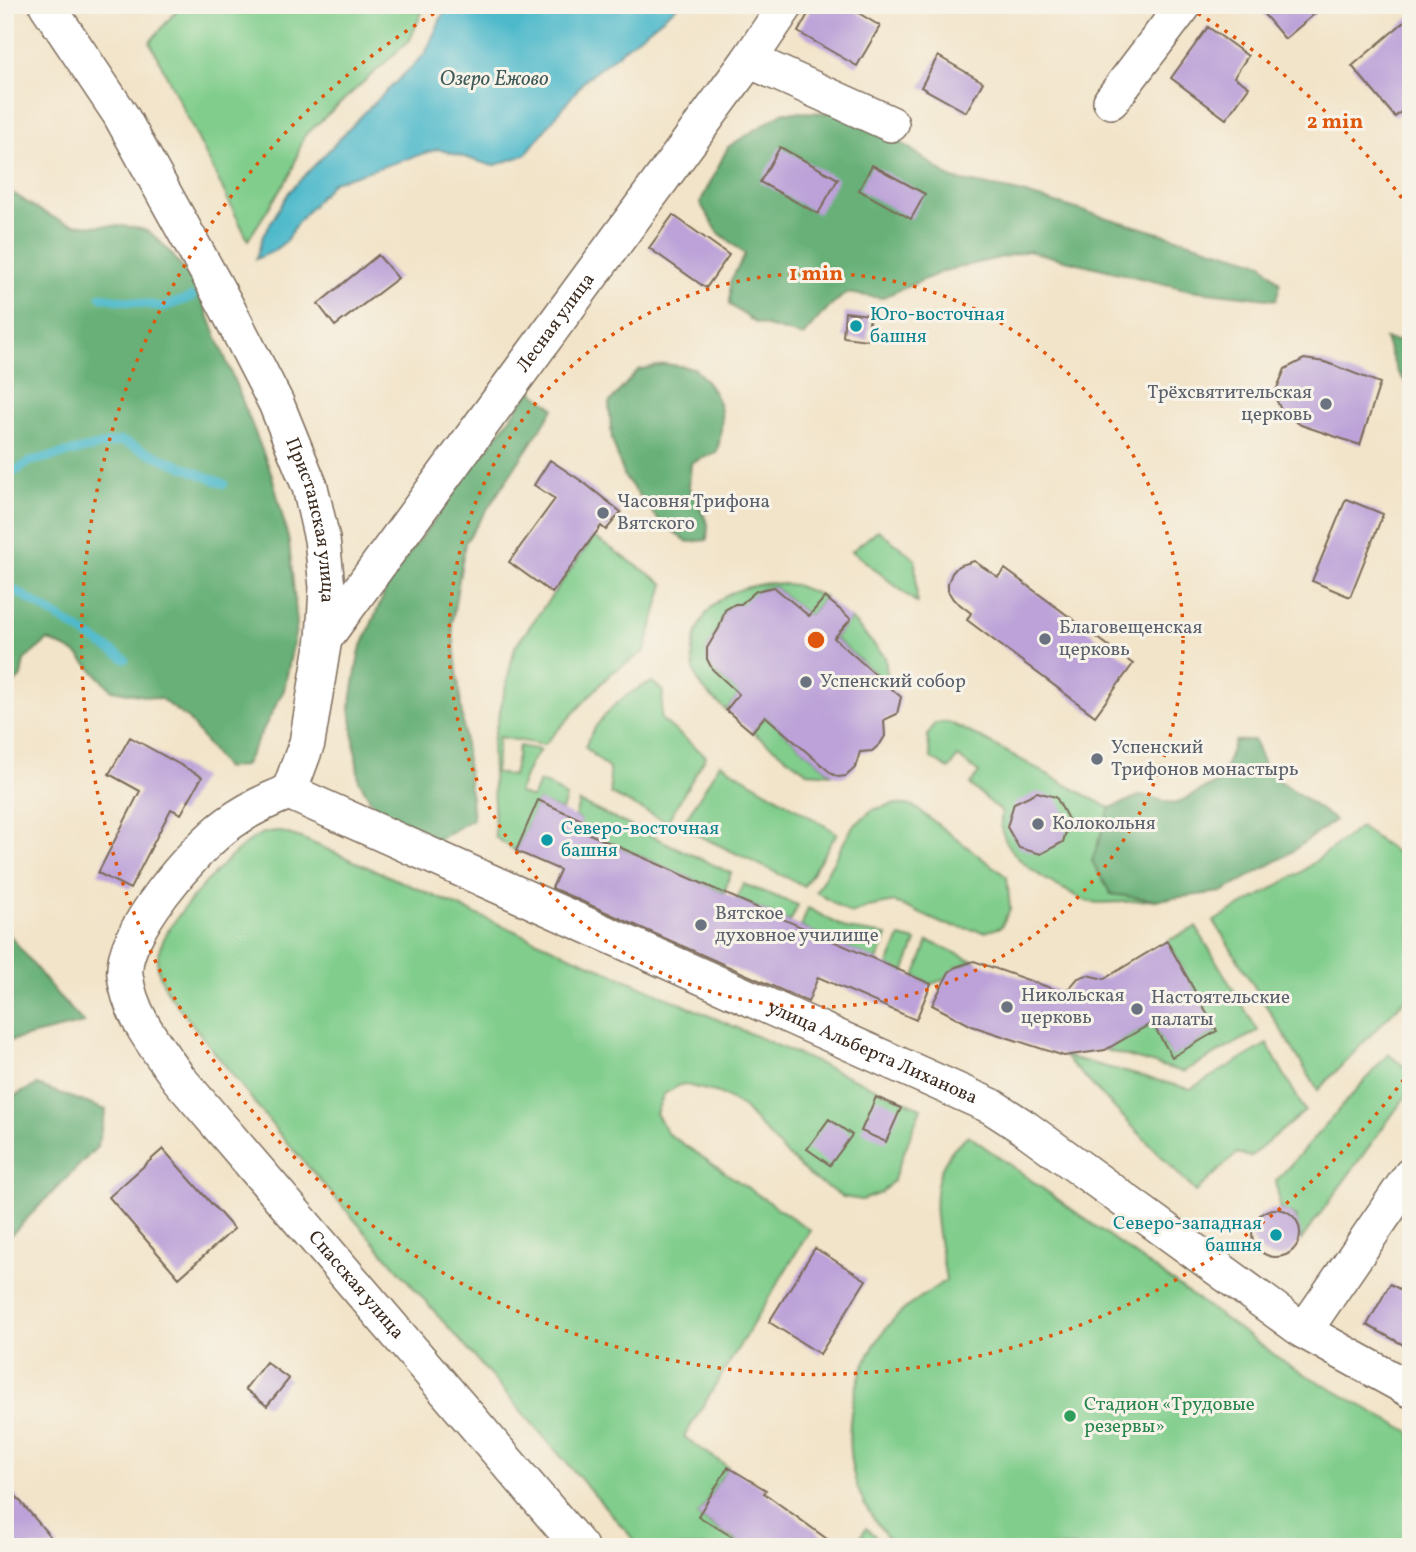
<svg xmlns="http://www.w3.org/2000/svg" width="1416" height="1552" font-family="Vollkorn,serif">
	<rect width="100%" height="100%" fill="#f7f3e8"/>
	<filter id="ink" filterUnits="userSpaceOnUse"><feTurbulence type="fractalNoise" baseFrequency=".0143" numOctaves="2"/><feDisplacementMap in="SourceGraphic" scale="14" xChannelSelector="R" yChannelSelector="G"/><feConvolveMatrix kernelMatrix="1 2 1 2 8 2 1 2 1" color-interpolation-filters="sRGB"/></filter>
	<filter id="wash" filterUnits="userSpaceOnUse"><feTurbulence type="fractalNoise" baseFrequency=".00686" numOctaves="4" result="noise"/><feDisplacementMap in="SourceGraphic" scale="28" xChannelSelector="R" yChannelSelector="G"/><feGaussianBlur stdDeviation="1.57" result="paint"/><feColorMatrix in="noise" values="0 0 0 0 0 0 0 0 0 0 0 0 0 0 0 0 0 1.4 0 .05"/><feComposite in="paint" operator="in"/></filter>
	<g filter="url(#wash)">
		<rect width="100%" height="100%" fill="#f2e4c9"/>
		<!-- green -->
		<path fill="#80cd8c" stroke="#5e7c55" stroke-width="2" d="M 181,5 L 425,5 L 410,40 L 304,136 L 291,173 L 248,240 L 150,42 Z
			M 878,530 L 915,559 L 917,603 L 852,551 Z
			M 594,537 L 664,584 L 645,651 L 610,674 L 544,745 L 499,737 L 495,773 L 513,776 L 519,746 L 540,750 L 531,762 L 518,793 L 532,798 L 539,782 L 549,785 L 566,797 L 562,811 L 538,801 L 516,851 L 495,837 L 492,745 L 515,647 Z
			M 768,583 L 795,585 L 825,597 L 809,616 L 774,587 C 760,588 752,591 749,605 L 735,604 L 725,610 L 719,628 L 707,648 L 707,658 L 712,669 L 740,694 L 726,710 C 719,703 708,696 702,687 C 684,662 694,622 717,602 C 731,590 750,586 768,583 Z
			M 851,619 L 885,657 L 888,684 L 834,638 Z
			M 653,682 L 663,692 L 661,719 L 706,756 L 667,822 L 611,794 L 609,769 L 585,747 C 595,719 625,691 653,682 Z
			M 765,716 L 832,774 L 807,772 L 752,732 Z
			M 948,722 C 1004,747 1055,781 1110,808 L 1092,861 L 1111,894 L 1156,900 C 1138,900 1107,905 1090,902 C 1084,901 1077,896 1071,893 C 1042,879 993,851 1002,812 L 970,785 L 979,773 L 958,757 L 949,769 L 931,758 L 927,736 L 935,723 Z
			M 720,763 L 837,833 L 804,886 L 681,827 Z
			M 579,802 L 731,873 L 724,893 L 578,829 L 581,820 L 575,817 Z
			M 894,804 L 913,806 L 1007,877 L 1010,909 L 1001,927 L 985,932 L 943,924 L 895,902 L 868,907 L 851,914 L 816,892 L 852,828 L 872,810 Z
			M 1360,827 L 1411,863 L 1411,993 L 1318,1090 L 1214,921 L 1300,873 Z
			M 278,831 L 301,838 L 921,1108 L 893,1181 L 881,1193 L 862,1200 L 843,1197 L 811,1177 L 782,1150 L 744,1108 L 719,1093 L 682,1084 L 664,1094 L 656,1113 L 667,1133 L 810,1230 L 684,1437 L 728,1467 L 698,1516 L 745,1547 L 640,1547 L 277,1131 L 170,996 C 163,982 155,972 158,955 C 164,923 229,853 257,836 C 263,832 271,832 278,831 Z
			M 743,884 L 798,905 L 790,922 L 737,899 Z
			M 808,908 L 847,929 L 887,935 L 877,961 L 801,927 Z
			M 1196,927 L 1258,1031 L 1183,1072 L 1105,1050 L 1152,1023 L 1172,1056 L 1217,1031 L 1167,941 Z
			M 900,937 L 916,941 L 904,973 L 888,965 Z
			M 928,941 L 974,961 L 956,967 L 946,979 L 931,984 L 915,977 Z
			M 1267,1044 L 1305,1111 L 1250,1157 L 1237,1153 L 1196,1192 L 1064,1056 L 1190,1089 Z
			M 1388,1054 L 1411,1072 L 1411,1089 L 1301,1240 L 1296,1217 L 1280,1208 L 1276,1181 Z
			M 968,1135 L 1290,1366 L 1411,1433 L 1411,1547 L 895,1547 C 884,1533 872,1519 864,1503 C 837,1447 849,1374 888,1326 C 903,1307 926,1294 946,1280 C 940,1241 924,1191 949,1155 C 953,1147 962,1141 968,1135 Z
			M 866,1528 L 888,1547 L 854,1547 Z"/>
		<!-- forest -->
		<path fill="#68b078" stroke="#526d4b" stroke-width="2" d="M 784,112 L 835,113 L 905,145 L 952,179 L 1015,191 L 1262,263 L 1280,283 L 1276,300 L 1190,290 L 1028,251 L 944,271 L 881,298 L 846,293 L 822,314 L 803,336 L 756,323 L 730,305 L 730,282 L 745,254 L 718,232 L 700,203 L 728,147 Z
			M 11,192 C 28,203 49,218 69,223 C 91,229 121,222 144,230 C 159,234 189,276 198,290 L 272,475 L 289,542 L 297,624 L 284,690 L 244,766 L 225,768 L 188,719 L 161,699 L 112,690 L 76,653 L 48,640 L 24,660 L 21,676 L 5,695 L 5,193 Z
			M 1385,339 L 1411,343 L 1411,389 L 1397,371 Z
			M 665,364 L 694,368 C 722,398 727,411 717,452 L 691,463 L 689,486 L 708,524 L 707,540 L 688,542 L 660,522 L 624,476 L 612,439 L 609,403 L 638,370 Z
			M 531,390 L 554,408 L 465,543 L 452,622 L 473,819 L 437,840 L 380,816 L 359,781 L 350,708 L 359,653 L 391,578 Z
			M 1254,740 L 1267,772 L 1335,820 L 1287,855 L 1222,892 L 1156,900 L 1111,894 L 1092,861 L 1110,808 L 1142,795 L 1175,804 L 1220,781 L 1235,741 Z
			M 5,929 L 56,993 L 84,1023 L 5,1042 Z
			M 37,1085 L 106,1110 L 97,1147 L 5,1241 L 5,1100 Z"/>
		<!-- water -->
		<path fill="#4eb9cb" stroke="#447274" stroke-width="2" d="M 447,5 L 679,5 L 585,80 L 525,155 L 493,166 L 438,149 L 333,182 L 298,222 L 286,241 L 272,252 L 256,259 L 263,236 L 289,192 L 366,111 L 425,54 Z"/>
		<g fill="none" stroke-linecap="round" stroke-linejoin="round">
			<!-- stream -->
			<path stroke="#4eb9cb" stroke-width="9" d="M 101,297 L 164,307 L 192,297
				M 5,478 L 31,461 L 121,441 L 224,484
				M 5,584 L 125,659"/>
		</g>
		<g id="blocks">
			<!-- building -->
			<path fill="#bca2d8" d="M 813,5 L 845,5 L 880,26 L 857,66 L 798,32 Z
				M 1256,5 L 1325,5 L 1285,39 Z
				M 1411,16 L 1411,103 L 1395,117 L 1352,66 Z
				M 1208,27 L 1248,56 L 1234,77 L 1249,87 L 1226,119 L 1171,78 Z
				M 938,56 L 983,82 L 966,112 L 921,87 Z
				M 780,147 L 838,179 L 818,214 L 760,182 Z
				M 872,165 L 925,194 L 911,219 L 859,190 Z
				M 673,215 L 729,255 L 706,288 L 649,248 Z
				M 378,255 L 398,278 L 335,326 L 318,304 Z
				M 845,312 L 870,315 L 867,340 L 843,337 Z
				M 1304,359 L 1325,362 L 1380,383 L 1360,445 L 1301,425 L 1282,412 L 1274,395 L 1285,369 Z
				M 550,460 L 583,482 L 621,512 L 606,530 L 601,526 L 552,593 L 509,562 L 555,499 L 534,485 Z
				M 1346,499 L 1383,514 L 1350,597 L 1312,581 Z
				M 974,561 L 998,577 L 1005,569 L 1133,664 L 1095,716 L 967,620 L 971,613 L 953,599 L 948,591 L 948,583 L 952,573 L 958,566 Z
				M 774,587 L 809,616 L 825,597 L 851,619 L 834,638 L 901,697 L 897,714 L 884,720 L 885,736 L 880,744 L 872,751 L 860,752 L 855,768 L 846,776 L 838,777 L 832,774 L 765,716 L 752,732 L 726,710 L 739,694 L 712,669 L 707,659 L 707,648 L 719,628 L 725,610 L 735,604 L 741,604 L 756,591 Z
				M 130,737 L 202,777 L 181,814 L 171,809 L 130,889 L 98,873 L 140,791 L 109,774 Z
				M 1037,792 L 1056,797 L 1069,821 L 1063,842 L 1041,854 L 1019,848 L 1007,827 L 1014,803 Z
				M 538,800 L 582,820 L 578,829 L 931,984 L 916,1020 L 818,977 L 808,1002 L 552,888 L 560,870 L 516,851 Z
				M 1167,941 L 1217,1031 L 1172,1057 L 1152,1023 L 1105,1050 L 1064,1056 L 972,1026 L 932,1005 L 949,972 L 956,967 L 974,961 L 1065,993 L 1078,978 L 1087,975 L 1104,979 Z
				M 876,1097 L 901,1108 L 886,1142 L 861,1131 Z
				M 829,1119 L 852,1135 L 830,1165 L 807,1149 Z
				M 163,1149 L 234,1229 L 179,1278 L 109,1197 Z
				M1252 1233a24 24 0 1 1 48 0a24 24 0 1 1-48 0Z
				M 815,1248 L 866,1280 L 820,1354 L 769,1322 Z
				M 1390,1284 L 1411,1295 L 1411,1349 L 1367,1325 Z
				M 266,1362 L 289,1379 L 267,1406 L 245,1389 Z
				M 728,1467 L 766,1490 L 764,1493 L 838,1547 L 749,1547 L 698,1516 Z
				M 5,1483 L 59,1547 L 5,1547 Z"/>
		</g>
	</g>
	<g filter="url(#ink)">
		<use href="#blocks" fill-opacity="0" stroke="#7b6b5a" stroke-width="2"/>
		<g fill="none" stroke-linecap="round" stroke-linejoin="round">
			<defs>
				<g id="minor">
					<path id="s1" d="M 47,5 L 120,114 L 224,302 L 276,403 L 310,487 L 322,539 L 327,587 L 324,639 L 307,743 L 289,792 C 268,800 247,810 228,824 C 195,848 120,934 125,975 C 130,1016 156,1046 179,1079 L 580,1547"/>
					<path d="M 749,60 L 891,124"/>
					<path d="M 1111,101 L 1184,5"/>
					<path id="s2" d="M 324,639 L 749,60 L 786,5"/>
					<path id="s3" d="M 289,792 L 991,1106 L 1025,1128 L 1304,1331 L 1411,1390"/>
					<path d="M 1304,1331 L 1411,1175"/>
				</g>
			</defs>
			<!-- minor casing -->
			<use href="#minor" stroke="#7b6b5a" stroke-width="38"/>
			<!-- minor -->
			<use href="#minor" stroke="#fff" stroke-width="35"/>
		</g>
	</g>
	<!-- distance rings -->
	<g fill="none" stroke="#df570d" stroke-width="3.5" stroke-dasharray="3.5 7">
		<circle cx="816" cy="640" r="367"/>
		<path d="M1410 1071A734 734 0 1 1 443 8M1189 8A734 734 0 0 1 1410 209"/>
	</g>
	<!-- markers -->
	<g fill="#0f9aa8" stroke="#f7f3e8" stroke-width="2.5">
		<circle cx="856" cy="326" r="7"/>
		<circle cx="547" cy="840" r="7"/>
		<circle cx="1276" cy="1235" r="7"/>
	</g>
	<g fill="#6b7280" stroke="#f7f3e8" stroke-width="2.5">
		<circle cx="1326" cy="404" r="7"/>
		<circle cx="603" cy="513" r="7"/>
		<circle cx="1045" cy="639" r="7"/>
		<circle cx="806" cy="682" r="7"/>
		<circle cx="1097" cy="759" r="7"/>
		<circle cx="1038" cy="824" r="7"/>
		<circle cx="701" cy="925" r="7"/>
		<circle cx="1007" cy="1007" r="7"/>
		<circle cx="1137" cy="1009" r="7"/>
	</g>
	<circle fill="#2e9e5b" stroke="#f7f3e8" stroke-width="2.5" cx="1070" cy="1416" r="7"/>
	<g text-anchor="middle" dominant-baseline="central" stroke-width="6" stroke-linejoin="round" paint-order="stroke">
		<!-- culture labels -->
		<g font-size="19" fill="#0d838f" stroke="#f7f3e8" text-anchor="start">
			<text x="870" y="315">Юго-восточная<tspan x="870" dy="22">башня</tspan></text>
			<text x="561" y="829">Северо-восточная<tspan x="561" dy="22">башня</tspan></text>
			<text x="1262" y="1224" text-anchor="end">Северо-западная<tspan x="1262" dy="22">башня</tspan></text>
		</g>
		<!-- street labels -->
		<g font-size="19" fill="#3b2a1e" stroke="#f7f3e8">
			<text stroke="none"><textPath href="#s2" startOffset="392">Лесная улица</textPath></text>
			<text stroke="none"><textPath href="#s1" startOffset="583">Пристанская улица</textPath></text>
			<text stroke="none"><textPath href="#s3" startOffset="639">улица Альберта Лиханова</textPath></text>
			<text stroke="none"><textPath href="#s1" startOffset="1508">Спасская улица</textPath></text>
		</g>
		<!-- worship labels -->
		<g font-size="19" fill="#5b616d" stroke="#f7f3e8" text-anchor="start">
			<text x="1312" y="393" text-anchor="end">Трёхсвятительская<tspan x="1312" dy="22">церковь</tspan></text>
			<text x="617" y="502">Часовня Трифона<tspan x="617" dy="22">Вятского</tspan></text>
			<text x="1059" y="628">Благовещенская<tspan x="1059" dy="22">церковь</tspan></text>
			<text x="820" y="682">Успенский собор</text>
			<text x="1111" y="748">Успенский<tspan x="1111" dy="22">Трифонов монастырь</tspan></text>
			<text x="1052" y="824">Колокольня</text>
			<text x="715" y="914">Вятское<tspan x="715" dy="22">духовное училище</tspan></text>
			<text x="1021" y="996">Никольская<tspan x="1021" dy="22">церковь</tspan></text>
			<text x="1151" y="998">Настоятельские<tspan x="1151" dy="22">палаты</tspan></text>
		</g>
		<!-- leisure labels -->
		<g font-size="19" fill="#27864d" stroke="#f7f3e8" text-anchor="start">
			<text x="1084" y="1405">Стадион «Трудовые<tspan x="1084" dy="22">резервы»</tspan></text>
		</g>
		<!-- water labels -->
		<g font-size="21" font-style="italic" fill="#425c5b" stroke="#f7f3e8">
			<text x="494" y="79">Озеро Ежово</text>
		</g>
	</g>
	<circle cx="816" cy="640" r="10" fill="#df570d" stroke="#f7f3e8" stroke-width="3.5"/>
	<g font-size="21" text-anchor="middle" font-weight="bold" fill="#df570d" stroke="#f7f3e8" stroke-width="6" stroke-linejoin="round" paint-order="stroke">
		<text x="1335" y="128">2 min</text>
		<text x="816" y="280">1 min</text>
	</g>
	<!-- margin -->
	<rect width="1416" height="1552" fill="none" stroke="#f7f3e8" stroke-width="28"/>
</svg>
